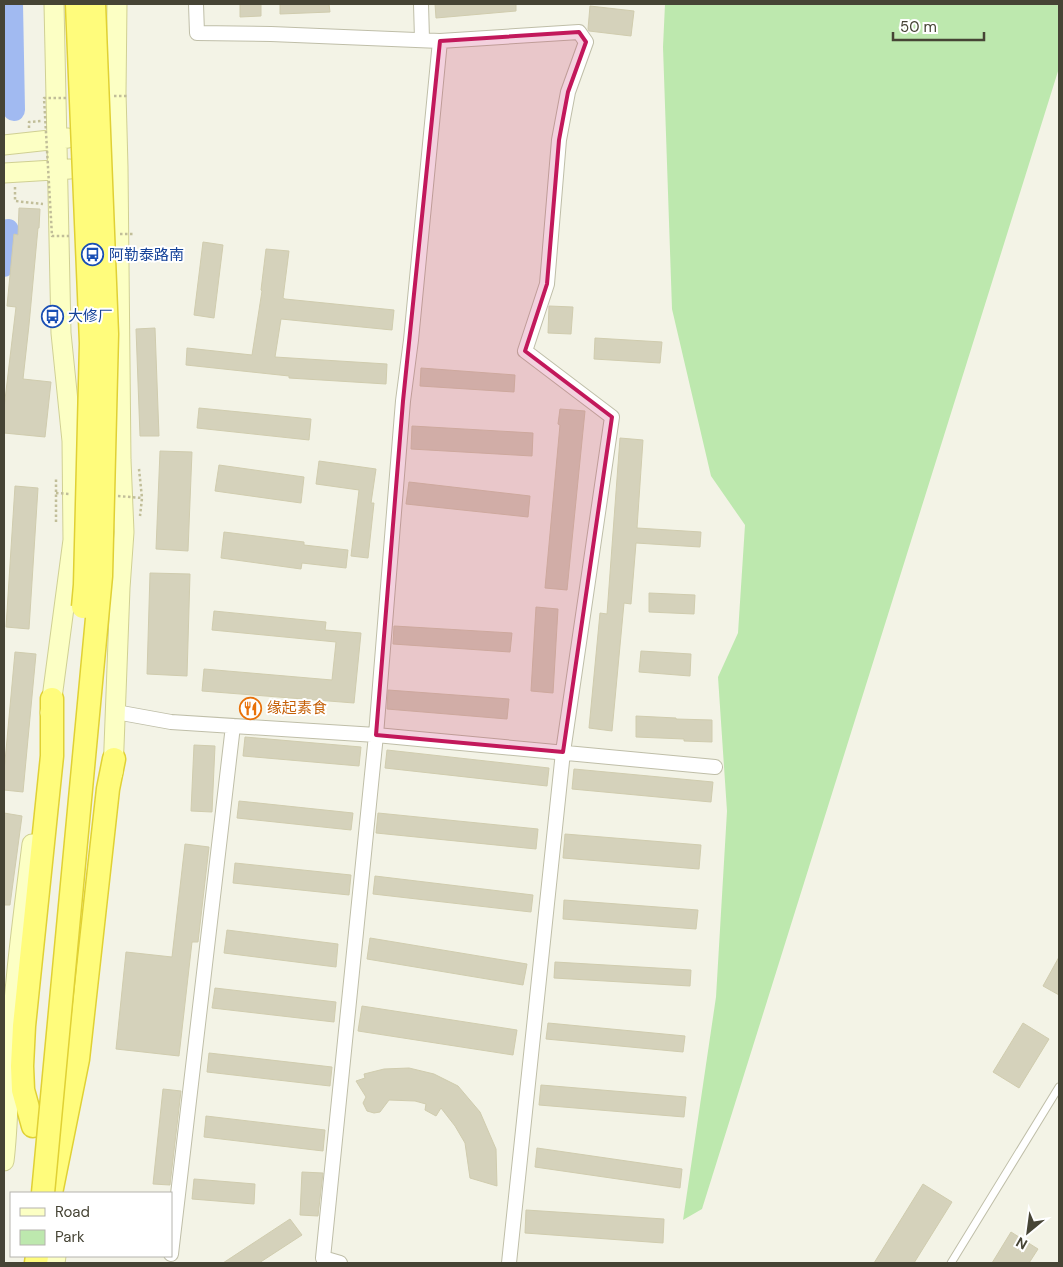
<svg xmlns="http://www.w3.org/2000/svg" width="1063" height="1267" font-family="'DM Sans','Noto Sans SC',sans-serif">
	<rect width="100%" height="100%" fill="#f3f3e6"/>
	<!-- green -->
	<path fill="#bde8ae" d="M 665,4 L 1059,4 L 1059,68 L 702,1209 L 683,1220 L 716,997 L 727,811 L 718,677 L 738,633 L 745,525 L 711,476 L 672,309 L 663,47 Z"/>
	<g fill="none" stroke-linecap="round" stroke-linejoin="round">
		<!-- river -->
		<path stroke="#a1baf1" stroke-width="22" d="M 12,4 L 14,110
			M 4,266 L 8,230"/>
	</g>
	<!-- building -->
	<path fill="#d5d2bb" stroke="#d0ccae" d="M 240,4 L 261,4 L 261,16 L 240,17 Z
		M 280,4 L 329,4 L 330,12 L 280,14 Z
		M 435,4 L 516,4 L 516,11 L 436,18 Z
		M 590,6 L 634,11 L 631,36 L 589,31 L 588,29 Z
		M 19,208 L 40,209 L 39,228 L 38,228 L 29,325 L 23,379 L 51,382 L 45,437 L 4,433 L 4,408 L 16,307 L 7,306 L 14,234 L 18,235 Z
		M 203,242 L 223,245 L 214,318 L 194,315 Z
		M 266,249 L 289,251 L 283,298 L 285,299 L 394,310 L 392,330 L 281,319 L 275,357 L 387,364 L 386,384 L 289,378 L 289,376 L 186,365 L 187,348 L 252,355 L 262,291 L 261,290 Z
		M 549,306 L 573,307 L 571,334 L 548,333 Z
		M 155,328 L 159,436 L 140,436 L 136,329 Z
		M 595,338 L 662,342 L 660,363 L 594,359 Z
		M 421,368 L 515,375 L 514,392 L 420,386 Z
		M 199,408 L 311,419 L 309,440 L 197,428 Z
		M 560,409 L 585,411 L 567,590 L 545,588 L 560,425 L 558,424 Z
		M 412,426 L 533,433 L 532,456 L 411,449 Z
		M 620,438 L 643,440 L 637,528 L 701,532 L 700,547 L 636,543 L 631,604 L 624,603 L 612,731 L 589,728 L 600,613 L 607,614 Z
		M 160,451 L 192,452 L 188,551 L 156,549 Z
		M 319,461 L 376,469 L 371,503 L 374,503 L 368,558 L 351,556 L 359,490 L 316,484 Z
		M 219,465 L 304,477 L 301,503 L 215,491 Z
		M 409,482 L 530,496 L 528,517 L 406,504 Z
		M 15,486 L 38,488 L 29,629 L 6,627 Z
		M 224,532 L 304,542 L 304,545 L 348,550 L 346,568 L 302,563 L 301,569 L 221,558 Z
		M 150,573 L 190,574 L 187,676 L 147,674 Z
		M 649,593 L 695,595 L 694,614 L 649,612 Z
		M 536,607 L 558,609 L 553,693 L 531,691 Z
		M 214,611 L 326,622 L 325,630 L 361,633 L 354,703 L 202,691 L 204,669 L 332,680 L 336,642 L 212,630 Z
		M 394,626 L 512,633 L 510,652 L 393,644 Z
		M 641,651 L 691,654 L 690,676 L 639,672 Z
		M 15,652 L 36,654 L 23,792 L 4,790 L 4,772 Z
		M 388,690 L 509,699 L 507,719 L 387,709 Z
		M 636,716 L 676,718 L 676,719 L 712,720 L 712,742 L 684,741 L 684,739 L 636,737 Z
		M 245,737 L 361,747 L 359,766 L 243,756 Z
		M 194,745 L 215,746 L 212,812 L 191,811 Z
		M 387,750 L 549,768 L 547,786 L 385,768 Z
		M 574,769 L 713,782 L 711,802 L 572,789 Z
		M 239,801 L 353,813 L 351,830 L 237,818 Z
		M 4,813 L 22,816 L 10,905 L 4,905 Z
		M 378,813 L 538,829 L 536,849 L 376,833 Z
		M 565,834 L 701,845 L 699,869 L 563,858 Z
		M 185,844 L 209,847 L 198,942 L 192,942 L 179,1056 L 116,1049 L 126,952 L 172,957 Z
		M 235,863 L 351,875 L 349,895 L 233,883 Z
		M 375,876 L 533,895 L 531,912 L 373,894 Z
		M 564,900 L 698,910 L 696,929 L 563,919 Z
		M 227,930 L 338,944 L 336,967 L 224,953 Z
		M 370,938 L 527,964 L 523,985 L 367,959 Z
		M 1059,957 L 1059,995 L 1043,986 Z
		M 555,962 L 691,970 L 690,986 L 554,978 Z
		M 215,988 L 336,1002 L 334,1022 L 212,1008 Z
		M 362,1006 L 517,1030 L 513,1055 L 358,1031 Z
		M 548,1023 L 685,1036 L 683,1052 L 546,1039 Z
		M 1023,1023 L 1049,1039 L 1019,1088 L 993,1072 Z
		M 209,1053 L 332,1067 L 330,1086 L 207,1072 Z
		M 409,1068 L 434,1074 L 458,1086 L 480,1112 L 496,1149 L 497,1186 L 470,1178 L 465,1143 L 455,1126 L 441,1108 L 436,1116 L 425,1110 L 426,1104 L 415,1101 L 389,1100 L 380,1112 L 374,1113 L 367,1111 L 363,1103 L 366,1097 L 356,1081 L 365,1078 L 364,1074 L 384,1069 Z
		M 541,1085 L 686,1097 L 684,1117 L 539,1105 Z
		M 163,1089 L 181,1091 L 170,1185 L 153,1184 Z
		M 206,1116 L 325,1130 L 323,1151 L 204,1137 Z
		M 537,1148 L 682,1169 L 680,1188 L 535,1167 Z
		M 302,1172 L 323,1173 L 318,1216 L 300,1215 Z
		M 194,1179 L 255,1184 L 254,1204 L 192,1199 Z
		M 923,1184 L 952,1202 L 914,1263 L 874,1263 Z
		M 526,1210 L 664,1219 L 663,1243 L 525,1233 Z
		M 290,1219 L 302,1235 L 259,1263 L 223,1263 Z
		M 1011,1232 L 1038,1249 L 1029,1263 L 992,1263 Z"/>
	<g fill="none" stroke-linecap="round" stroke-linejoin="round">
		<defs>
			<path id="service" d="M 951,1263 L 1059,1087"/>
			<path id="minor" d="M 196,4 L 197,33 L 271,34 L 440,41 L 579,32 L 586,42 L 568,92 L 559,140 L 547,284 L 525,351 L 612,417 L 563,752 L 509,1263
				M 421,4 L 422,39
				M 116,712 L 171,722 L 376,735 L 715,767
				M 171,1254 L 233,726
				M 340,1263 L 323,1258 L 376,735 L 403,401 L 411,340 L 440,41"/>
			<path id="secondary" d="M 4,145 L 68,138
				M 4,173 L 70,169
				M 50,713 L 73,540 L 72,441 L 61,333 L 54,4
				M 113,773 L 120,588 L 124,532 L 121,460 L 118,167 L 116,93 L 117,4
				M 4,1161 C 8,1129 8,1096 10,1063 C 13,990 23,917 32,844
				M 55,1263 L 56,1256"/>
			<path id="trunk" d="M 33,1126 L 23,1090 L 22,1066 L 24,1026 L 52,756 L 52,699
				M 51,1193 L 78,1059 L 108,789 L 114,759
				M 36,1263 L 37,1256"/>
		</defs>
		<!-- service casing -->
		<use href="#service" stroke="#bfbea8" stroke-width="9"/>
		<!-- minor casing -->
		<use href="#minor" stroke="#bfbea8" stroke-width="16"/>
		<!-- secondary casing -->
		<use href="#secondary" stroke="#d0d093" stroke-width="21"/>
		<!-- trunk casing -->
		<use href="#trunk" stroke="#e0d134" stroke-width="25"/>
		<!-- path -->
		<path stroke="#c1be99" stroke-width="2.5" stroke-dasharray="2.5 2.5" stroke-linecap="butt" d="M 29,128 L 29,122 L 42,121
			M 15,187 L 15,201 L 43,204
			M 139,469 L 142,498 L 140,516
			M 56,522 L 56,479"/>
		<!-- service -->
		<use href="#service" stroke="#fff" stroke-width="7"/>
		<!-- minor -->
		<use href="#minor" stroke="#fff" stroke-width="14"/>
		<!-- secondary -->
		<use href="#secondary" stroke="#fcffc4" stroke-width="19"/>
		<!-- trunk -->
		<use href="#trunk" stroke="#fffc7c" stroke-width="22"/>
		<defs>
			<path id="trunk-bridge" d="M 77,4 L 91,343 L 85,585 L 83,607
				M 43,1193 L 101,576 L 107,334 L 94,4"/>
		</defs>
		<!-- trunk-bridge casing -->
		<use href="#trunk-bridge" stroke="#e0d134" stroke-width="25" stroke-linecap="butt"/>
		<!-- path-bridge -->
		<path stroke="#c1be99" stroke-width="2.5" stroke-dasharray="2.5 2.5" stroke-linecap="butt" d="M 114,96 L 127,96
			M 66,98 L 44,98 L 52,236 L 69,236
			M 120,234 L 135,234
			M 56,493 L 70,494
			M 118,496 L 142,498"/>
		<!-- trunk-bridge -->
		<use href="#trunk-bridge" stroke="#fffc7c" stroke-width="22"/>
	</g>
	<!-- marked area -->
	<path fill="#c2185b" fill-opacity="0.2" stroke="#c2185b" stroke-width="4" stroke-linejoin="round" d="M 579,32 L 586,42 L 568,92 L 559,140 L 547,284 L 525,351 L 612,417 L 563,752 L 376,735 L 403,401 L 440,41 Z"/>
	<!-- icons -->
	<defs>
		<symbol id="bus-ring" viewBox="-11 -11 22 22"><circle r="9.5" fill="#fff" stroke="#1a4fb4" stroke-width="1.5"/><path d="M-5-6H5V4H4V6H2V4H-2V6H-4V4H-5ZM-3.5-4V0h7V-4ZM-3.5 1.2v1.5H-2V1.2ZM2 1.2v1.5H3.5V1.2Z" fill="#1a4fb4"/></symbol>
		<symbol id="restaurant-ring" viewBox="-11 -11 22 22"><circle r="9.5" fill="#fff" stroke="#e8710a" stroke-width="1.5"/><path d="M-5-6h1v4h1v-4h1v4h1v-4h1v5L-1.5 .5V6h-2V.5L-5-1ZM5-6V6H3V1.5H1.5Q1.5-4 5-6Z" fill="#e8710a"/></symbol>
	</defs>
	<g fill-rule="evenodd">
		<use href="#bus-ring" x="80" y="242" width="25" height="25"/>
		<use href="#bus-ring" x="40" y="304" width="25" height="25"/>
		<use href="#restaurant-ring" x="238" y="696" width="25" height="25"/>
	</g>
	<g text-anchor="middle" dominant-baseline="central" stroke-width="4" stroke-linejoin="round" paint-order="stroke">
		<!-- transit labels -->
		<g font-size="15" fill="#164399" stroke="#fff" text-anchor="start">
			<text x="109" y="255">阿勒泰路南</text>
			<text x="68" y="316">大修厂</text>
		</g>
		<!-- food labels -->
		<g font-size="15" fill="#c56008" stroke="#fff" text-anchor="start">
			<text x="267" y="708">缘起素食</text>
		</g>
	</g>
	<!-- border -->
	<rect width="1063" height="1267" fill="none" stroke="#464435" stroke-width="10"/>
	<!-- legend -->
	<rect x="10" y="1192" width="162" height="65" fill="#ffffff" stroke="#b5b4ae"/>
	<rect x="20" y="1208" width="25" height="8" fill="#fcffc4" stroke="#b5b4ae"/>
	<text x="55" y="1217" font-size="15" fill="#464435">Road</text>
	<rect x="20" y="1230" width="25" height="15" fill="#bde8ae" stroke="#b5b4ae"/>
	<text x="55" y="1242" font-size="15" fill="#464435">Park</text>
	<!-- north arrow -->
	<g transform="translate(1028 1232) rotate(209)" stroke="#ffffff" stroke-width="4" paint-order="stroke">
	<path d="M0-4L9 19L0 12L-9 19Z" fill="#464435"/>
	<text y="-8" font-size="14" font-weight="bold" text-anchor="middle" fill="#464435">N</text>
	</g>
	<!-- scale -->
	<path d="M893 32v8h91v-8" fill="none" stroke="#464435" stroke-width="2.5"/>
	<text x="900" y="32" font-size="15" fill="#464435" stroke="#ffffff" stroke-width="4" paint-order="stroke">50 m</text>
</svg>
